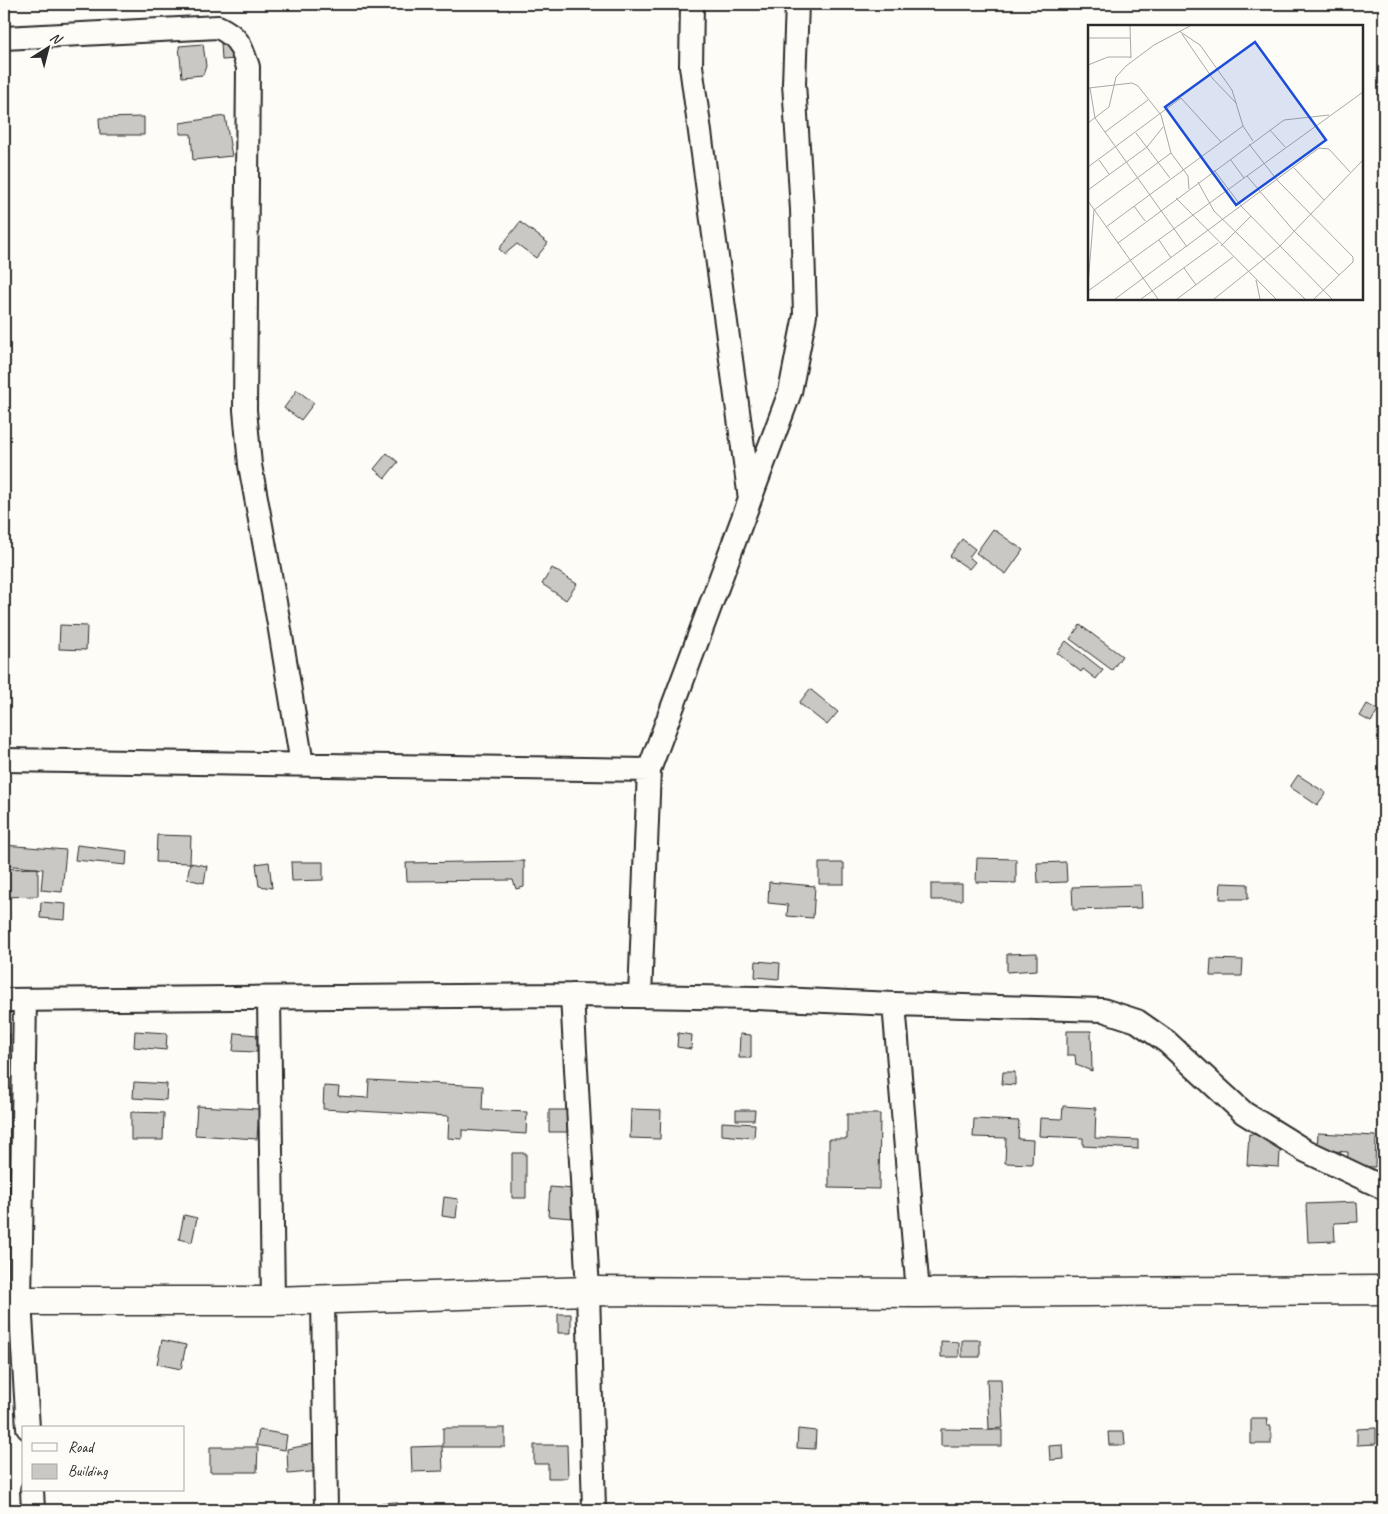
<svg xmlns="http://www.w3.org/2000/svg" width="1388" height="1514" font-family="Caveat,sans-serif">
	<rect width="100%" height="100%" fill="#fdfcf7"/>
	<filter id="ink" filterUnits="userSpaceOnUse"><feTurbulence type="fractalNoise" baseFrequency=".02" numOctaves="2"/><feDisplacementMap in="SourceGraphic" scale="10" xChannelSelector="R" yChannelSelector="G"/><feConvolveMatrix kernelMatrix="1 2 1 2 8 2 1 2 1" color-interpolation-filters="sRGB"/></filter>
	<g filter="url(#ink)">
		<!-- building -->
		<path fill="#c9c8c4" stroke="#2b2b2b" d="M 236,42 L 237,59 L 222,60 L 221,43 Z
			M 203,44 L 206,66 L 203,75 L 182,77 L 179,46 Z
			M 225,116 L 232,156 L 193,160 L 191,134 L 180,134 L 180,123 Z
			M 144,117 L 144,135 L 100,135 L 99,118 Z
			M 520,222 L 548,243 L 536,258 L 517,244 L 505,254 L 499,249 Z
			M 297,390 L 314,403 L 301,420 L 284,408 Z
			M 387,453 L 398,462 L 385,478 L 374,469 Z
			M 993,529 L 1023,550 L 1006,574 L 976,553 Z
			M 962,539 L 975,549 L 969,557 L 975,562 L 969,569 L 950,556 Z
			M 552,568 L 577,584 L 566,600 L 542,584 Z
			M 60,625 L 87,626 L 86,650 L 59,649 Z
			M 1080,625 L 1122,656 L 1112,670 L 1070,639 Z
			M 1066,641 L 1103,670 L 1096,679 L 1083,669 L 1081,672 L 1057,653 Z
			M 810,689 L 838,712 L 827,725 L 799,703 Z
			M 1367,704 L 1378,710 L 1371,722 L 1360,716 Z
			M 1298,775 L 1326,793 L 1317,805 L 1290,787 Z
			M 157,835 L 191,836 L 190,863 L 156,862 Z
			M 4,845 L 66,850 L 62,892 L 41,890 L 43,869 L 4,865 Z
			M 77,845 L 127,851 L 126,865 L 75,860 Z
			M 977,858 L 1016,859 L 1016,883 L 976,882 Z
			M 524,861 L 524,887 L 516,889 L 513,880 L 407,881 L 406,863 Z
			M 269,862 L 272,888 L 259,886 L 256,864 Z
			M 291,862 L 323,862 L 323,880 L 292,881 Z
			M 1066,862 L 1067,882 L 1038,883 L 1037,863 Z
			M 190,863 L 207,866 L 204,883 L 187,879 Z
			M 819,863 L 844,863 L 844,884 L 819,884 Z
			M 38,868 L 38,896 L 4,897 L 4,869 Z
			M 769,882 L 815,886 L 813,918 L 787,916 L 788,905 L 768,903 Z
			M 1221,883 L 1248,884 L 1248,899 L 1220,899 Z
			M 931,884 L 962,884 L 962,900 L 931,900 Z
			M 1141,885 L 1142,908 L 1073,910 L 1072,887 Z
			M 41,902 L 66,904 L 65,920 L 40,918 Z
			M 1037,953 L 1037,970 L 1007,972 L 1007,954 Z
			M 1211,959 L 1243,960 L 1242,976 L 1210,976 Z
			M 756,961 L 780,963 L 779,979 L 755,977 Z
			M 135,1031 L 167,1033 L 166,1050 L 134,1047 Z
			M 1067,1031 L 1091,1031 L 1092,1071 L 1076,1065 L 1075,1055 L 1067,1055 Z
			M 235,1033 L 257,1035 L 257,1052 L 233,1051 Z
			M 678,1033 L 692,1035 L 691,1049 L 677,1047 Z
			M 4,1034 L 10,1034 L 9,1082 L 4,1082 Z
			M 740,1034 L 751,1035 L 751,1058 L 739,1058 Z
			M 1003,1072 L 1015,1072 L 1015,1085 L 1002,1084 Z
			M 369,1080 L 483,1086 L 482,1110 L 527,1112 L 526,1134 L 462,1130 L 462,1139 L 448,1138 L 449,1116 L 323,1109 L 324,1086 L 339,1087 L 338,1096 L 368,1098 Z
			M 134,1082 L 167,1084 L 166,1100 L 133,1098 Z
			M 197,1106 L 259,1109 L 257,1139 L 195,1135 Z
			M 1063,1106 L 1096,1108 L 1095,1138 L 1138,1140 L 1138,1149 L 1083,1146 L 1083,1138 L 1039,1136 L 1040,1118 L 1062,1119 Z
			M 631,1109 L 661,1110 L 660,1139 L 630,1138 Z
			M 549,1110 L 573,1110 L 573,1132 L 549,1132 Z
			M 736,1110 L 755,1110 L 754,1120 L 736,1120 Z
			M 131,1112 L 164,1113 L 163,1140 L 131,1140 Z
			M 847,1114 L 880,1114 L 879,1189 L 829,1188 L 829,1139 L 847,1139 Z
			M 974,1119 L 1019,1121 L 1018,1139 L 1033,1140 L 1032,1164 L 1005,1163 L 1006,1138 L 973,1137 Z
			M 722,1122 L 755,1124 L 754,1138 L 722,1135 Z
			M 1318,1133 L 1376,1136 L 1375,1167 L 1347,1166 L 1348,1152 L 1317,1150 Z
			M 1249,1134 L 1281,1137 L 1279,1167 L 1247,1165 Z
			M 512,1153 L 526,1153 L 526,1198 L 512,1198 Z
			M 550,1187 L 574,1189 L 572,1218 L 548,1216 Z
			M 444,1197 L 458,1199 L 456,1218 L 442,1216 Z
			M 1357,1202 L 1358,1222 L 1334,1223 L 1335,1241 L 1308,1242 L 1306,1204 Z
			M 184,1215 L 197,1218 L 192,1242 L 179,1239 Z
			M 558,1314 L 571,1314 L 571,1333 L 558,1333 Z
			M 162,1340 L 186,1345 L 181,1369 L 157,1364 Z
			M 962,1340 L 980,1340 L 980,1357 L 962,1357 Z
			M 941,1341 L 959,1342 L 959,1357 L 941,1357 Z
			M 987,1379 L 1001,1379 L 1003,1428 L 989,1429 Z
			M 1251,1418 L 1268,1418 L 1267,1426 L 1271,1426 L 1271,1444 L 1251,1444 Z
			M 443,1428 L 505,1428 L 505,1447 L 443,1447 Z
			M 1376,1428 L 1376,1444 L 1357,1445 L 1357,1429 Z
			M 798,1429 L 816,1431 L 815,1449 L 797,1448 Z
			M 941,1429 L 1002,1430 L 1002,1446 L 941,1446 Z
			M 259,1430 L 287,1435 L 285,1450 L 256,1445 Z
			M 1108,1432 L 1124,1432 L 1125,1445 L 1109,1445 Z
			M 318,1443 L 321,1471 L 288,1474 L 287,1449 Z
			M 534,1445 L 567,1445 L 568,1478 L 548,1478 L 548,1464 L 534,1464 Z
			M 1063,1445 L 1064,1459 L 1050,1460 L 1049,1446 Z
			M 442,1446 L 443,1471 L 412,1472 L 411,1447 Z
			M 210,1447 L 258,1447 L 257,1472 L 210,1472 Z
			M 397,1502 L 397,1510 L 382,1510 L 381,1503 Z"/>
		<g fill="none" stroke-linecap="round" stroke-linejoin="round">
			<defs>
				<path id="minor" d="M 692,4 L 691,66 L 750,499
					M 4,38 L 218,27 C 239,37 241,46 248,67 L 245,410 L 250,465 L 279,624 L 302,764
					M 4,760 L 649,770 L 640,996
					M 649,770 L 790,392 L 805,315 L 802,210 L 794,83 L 797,4
					M 572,995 L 588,1291 L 594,1510
					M 269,999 L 273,1301
					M 4,1000 L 572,995 L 756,998 L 894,1004 L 1103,1010 L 1137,1021 L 1167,1042 L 1244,1113 L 1304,1150 L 1384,1188
					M 25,1000 L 20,1301 L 28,1428
					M 894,1004 L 918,1293
					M 323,1299 L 326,1510
					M 32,1490 L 33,1510"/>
				<path id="tertiary" d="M 4,1301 L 273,1301 L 588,1291 L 918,1293 L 1384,1290"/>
			</defs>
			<!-- minor casing -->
			<use href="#minor" stroke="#2b2b2b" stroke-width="26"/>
			<!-- tertiary casing -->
			<use href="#tertiary" stroke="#2b2b2b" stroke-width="31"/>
			<!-- minor -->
			<use href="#minor" stroke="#fdfcf7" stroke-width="22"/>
			<!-- tertiary -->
			<use href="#tertiary" stroke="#fdfcf7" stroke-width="28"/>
		</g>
	</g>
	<!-- overview -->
	<g transform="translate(1088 25)">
		<rect width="275" height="275" fill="#fdfcf7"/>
		<path fill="none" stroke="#a9a8a5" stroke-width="1" d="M 42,1 L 43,33M 91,6 L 112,20 L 144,65 L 155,101M 94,9 L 125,54 L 149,79M 0,13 L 42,13M 0,40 L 20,32 L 43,32M 1,63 L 44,58 L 50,61 L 73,90 L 83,128 L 100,151 L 101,164M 2,63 L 7,93 L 99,222M 0,98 L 21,82 L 28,52 L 38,41 L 66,20 L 102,1M 182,105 L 197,122M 17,107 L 60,75M 48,108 L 82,153M 161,119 L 189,155 L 265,232 L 265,237 L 226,274M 142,134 L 156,153M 11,135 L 21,149M 0,142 L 93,73 L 133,117M 206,143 L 236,175M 126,145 L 154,182 L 244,274M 159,151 L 205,205 L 251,250M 110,157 L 126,186 L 217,274M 0,165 L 59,122 L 75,102M 88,173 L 188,274M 0,176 L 70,274M 46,181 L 57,196M 18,202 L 155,101 L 165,116M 71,215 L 83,233M 30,218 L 196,95 L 241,90M 133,221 L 163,191M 96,243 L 108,260M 168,255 L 172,274M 0,260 L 6,185 L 83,128M 0,266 L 275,67M 27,274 L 231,123 L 241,124 L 262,147M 53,274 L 130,218M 89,274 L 145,232M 126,274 L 191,222 L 275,135"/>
		<path fill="#1d4ed8" fill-opacity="0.15" stroke="#1d4ed8" stroke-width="2.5" d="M 167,17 L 238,115 L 148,180 L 77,82 Z"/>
		<rect width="275" height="275" fill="none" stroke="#2b2b2b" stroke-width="2.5"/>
	</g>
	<!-- margin -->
	<rect width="1388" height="1514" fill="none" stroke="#fdfcf7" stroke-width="20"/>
	<rect x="10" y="10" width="1368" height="1494" fill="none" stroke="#2b2b2b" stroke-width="2" filter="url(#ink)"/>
	<!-- legend -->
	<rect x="22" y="1426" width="162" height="65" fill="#fdfcf7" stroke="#a9a8a5"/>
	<rect x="32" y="1443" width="25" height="8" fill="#fdfcf7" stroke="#a9a8a5"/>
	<text x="68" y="1452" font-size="15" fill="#2b2b2b">Road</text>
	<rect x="32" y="1464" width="25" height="15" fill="#c9c8c4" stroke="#a9a8a5"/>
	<text x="68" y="1476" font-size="15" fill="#2b2b2b">Building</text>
	<!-- north arrow -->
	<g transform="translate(48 48) rotate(36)" stroke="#fdfcf7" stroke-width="4" paint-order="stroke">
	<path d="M0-4L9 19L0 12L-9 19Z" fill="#2b2b2b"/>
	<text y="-8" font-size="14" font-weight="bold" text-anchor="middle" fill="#2b2b2b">N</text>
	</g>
</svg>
